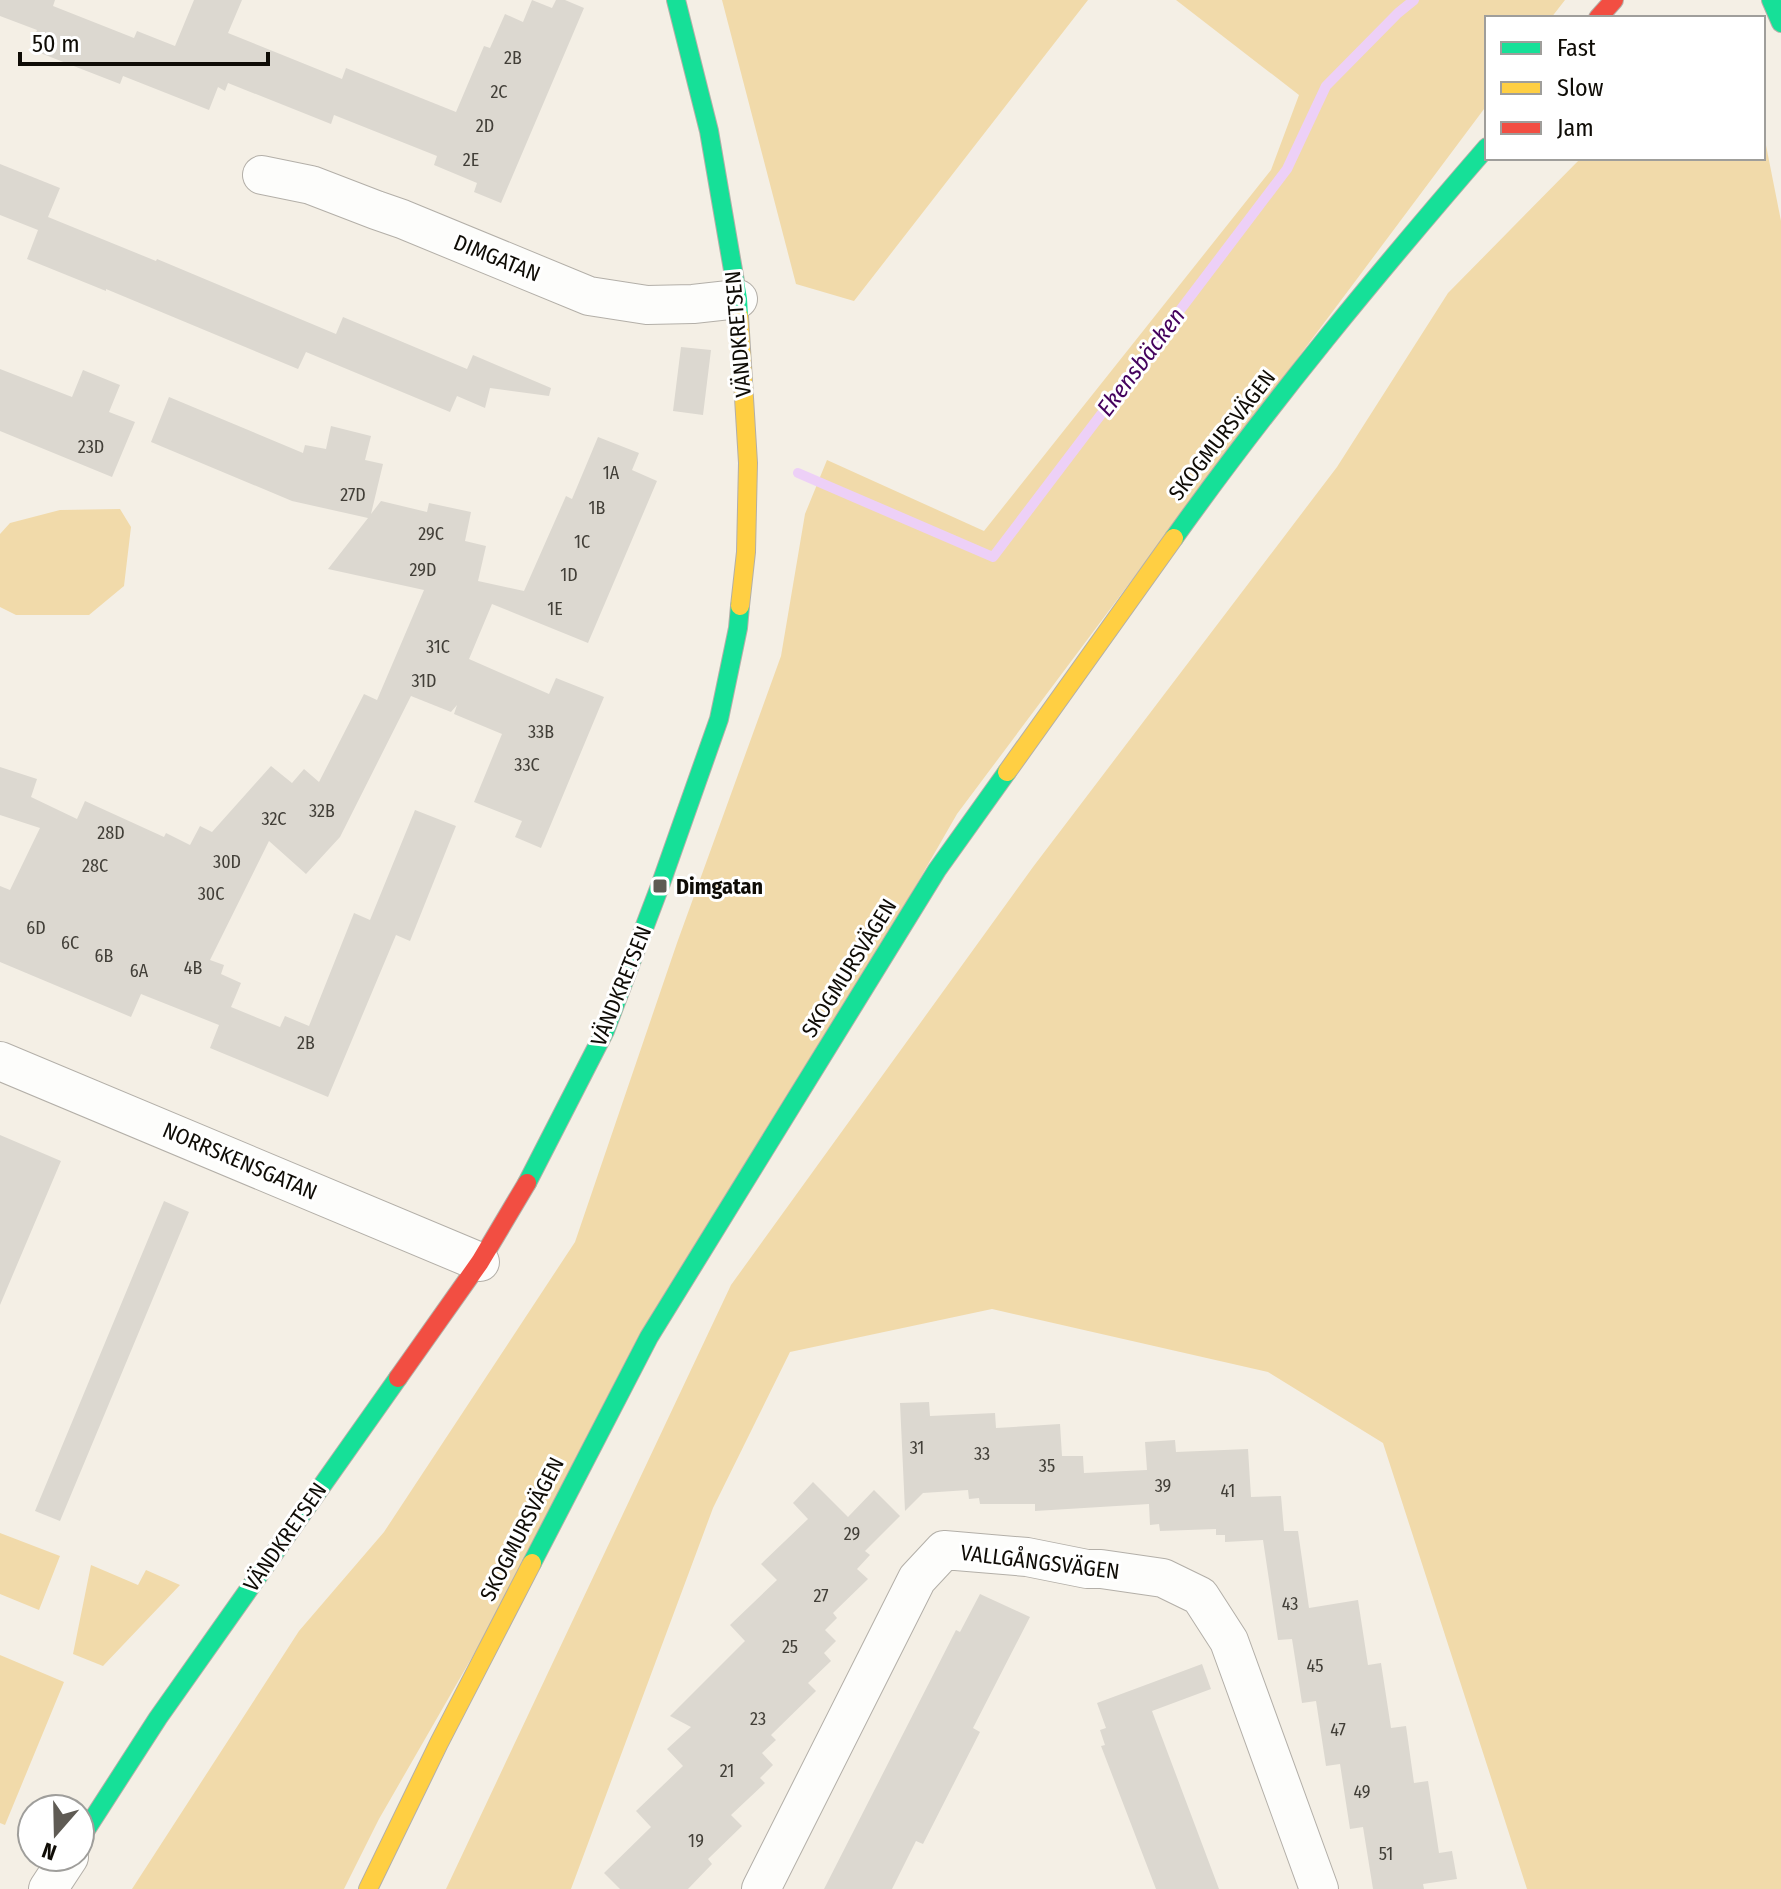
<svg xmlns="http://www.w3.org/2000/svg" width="1781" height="1889" font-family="'Fira Sans Condensed',sans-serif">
	<rect width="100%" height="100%" fill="#f4efe5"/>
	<!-- green -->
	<path fill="#f1daaa" d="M 722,0 L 1088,0 L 854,301 L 796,284 Z
		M 1176,0 L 1565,0 L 1551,18 L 1487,18 L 1487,105 L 957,814 L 379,1819 L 344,1889 L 132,1889 L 299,1631 L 384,1532 L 575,1242 L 677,943 L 781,656 L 805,514 L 827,460 L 984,531 L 1271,170 L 1299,95 Z
		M 1763,130 L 1781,221 L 1781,1889 L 1527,1889 L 1383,1443 L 1268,1372 L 992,1309 L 790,1352 L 713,1508 L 571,1889 L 446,1889 L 731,1285 L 1033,867 L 1337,467 L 1448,293 L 1581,158 L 1763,158 Z
		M 120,509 L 131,527 L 124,586 L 89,615 L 16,615 L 0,607 L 0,534 L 10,523 L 60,510 Z
		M 0,1533 L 60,1556 L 39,1610 L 0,1594 Z
		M 91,1565 L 138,1585 L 146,1570 L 180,1585 L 103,1666 L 73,1654 Z
		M 0,1655 L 64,1682 L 5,1825 L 0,1823 Z"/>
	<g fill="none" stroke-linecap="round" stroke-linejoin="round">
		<!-- stream -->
		<path stroke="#edd0f7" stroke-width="10" d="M 798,473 L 993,557 L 1287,169 L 1326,86 L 1398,13 L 1414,0"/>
	</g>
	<!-- building -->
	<path fill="#dcd8d0" d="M 0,0 L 55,0 L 53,6 L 134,38 L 137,31 L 175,46 L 194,0 L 242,0 L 228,33 L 342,79 L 346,68 L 456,112 L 484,46 L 490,48 L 505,14 L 523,22 L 532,0 L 552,8 L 556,0 L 565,0 L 584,8 L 501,203 L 474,192 L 477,183 L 434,165 L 437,156 L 334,115 L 331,124 L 228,83 L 225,91 L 218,87 L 209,110 L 123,76 L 120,84 L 30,49 L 37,30 L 0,16 Z
		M 0,164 L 60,188 L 48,217 L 156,261 L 157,259 L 336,334 L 343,317 L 467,369 L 473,355 L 551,388 L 549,396 L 490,388 L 485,408 L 457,396 L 450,412 L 306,352 L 298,369 L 106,289 L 106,291 L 27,259 L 38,230 L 0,215 Z
		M 681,347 L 711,350 L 703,415 L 673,411 Z
		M 0,369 L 72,397 L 83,370 L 120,385 L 109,412 L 135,422 L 112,477 L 0,431 Z
		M 169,397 L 303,453 L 305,445 L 326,449 L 331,426 L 371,436 L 365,460 L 383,464 L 371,514 L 381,501 L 427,512 L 429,503 L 471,512 L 465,541 L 486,546 L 478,581 L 524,591 L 566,496 L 572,499 L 598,437 L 639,453 L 632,470 L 657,481 L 588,643 L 492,604 L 469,659 L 549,694 L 556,678 L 604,697 L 541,848 L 515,837 L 522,821 L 474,802 L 502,734 L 454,714 L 457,705 L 451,712 L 411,696 L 340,837 L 306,874 L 269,841 L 210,960 L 224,965 L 221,974 L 241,983 L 231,1007 L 280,1027 L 285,1016 L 309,1026 L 354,913 L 370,920 L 415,810 L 456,826 L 410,941 L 396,935 L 328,1097 L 210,1048 L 219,1025 L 141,994 L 131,1017 L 0,962 L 0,886 L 10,890 L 40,828 L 0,815 L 0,767 L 37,779 L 31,797 L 77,819 L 85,801 L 164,837 L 166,833 L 190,845 L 200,826 L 212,832 L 271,766 L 292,783 L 304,769 L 319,782 L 364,694 L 377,700 L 424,590 L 328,569 L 368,518 L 292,501 L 151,442 Z
		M 0,1135 L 61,1161 L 0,1305 Z
		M 164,1201 L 189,1212 L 60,1521 L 35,1511 Z
		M 929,1402 L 930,1416 L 995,1413 L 996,1428 L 1060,1424 L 1062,1456 L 1083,1456 L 1084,1473 L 1147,1470 L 1145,1442 L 1175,1440 L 1176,1452 L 1248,1449 L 1251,1497 L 1281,1496 L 1284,1531 L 1298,1531 L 1309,1608 L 1358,1600 L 1368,1665 L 1381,1663 L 1391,1728 L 1406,1726 L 1414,1783 L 1428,1781 L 1439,1853 L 1452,1851 L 1457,1879 L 1423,1884 L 1424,1889 L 1373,1889 L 1363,1827 L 1350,1829 L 1340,1764 L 1326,1766 L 1316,1701 L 1302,1703 L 1292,1639 L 1278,1640 L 1263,1540 L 1225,1542 L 1225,1535 L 1216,1535 L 1216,1529 L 1160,1531 L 1159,1524 L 1150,1525 L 1149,1504 L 1035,1511 L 1035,1504 L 980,1504 L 979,1498 L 969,1499 L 968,1490 L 923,1493 L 905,1511 L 900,1403 Z
		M 813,1482 L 848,1517 L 874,1490 L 900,1516 L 865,1551 L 870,1555 L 857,1569 L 868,1579 L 833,1613 L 837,1618 L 825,1630 L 836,1641 L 824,1653 L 831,1661 L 808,1683 L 816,1691 L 771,1735 L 776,1740 L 762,1753 L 773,1765 L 760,1778 L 765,1783 L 731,1815 L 742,1826 L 708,1859 L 712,1864 L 688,1889 L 620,1889 L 604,1873 L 651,1827 L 636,1811 L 683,1766 L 667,1749 L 691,1727 L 670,1716 L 745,1641 L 730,1625 L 777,1580 L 761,1564 L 808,1519 L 793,1503 Z
		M 980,1594 L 1030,1617 L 973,1728 L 980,1732 L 923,1844 L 916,1841 L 892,1889 L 824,1889 L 956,1630 L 960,1632 Z
		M 1202,1664 L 1211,1689 L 1152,1711 L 1219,1889 L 1156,1889 L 1101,1746 L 1105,1745 L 1100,1730 L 1106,1728 L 1097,1703 Z"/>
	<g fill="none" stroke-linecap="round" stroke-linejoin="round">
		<defs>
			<path id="street" d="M 262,175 L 311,185 L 376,210 L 402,219 L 589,296 L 647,305 L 693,304 L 738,299
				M 0,1061 L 480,1262
				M 48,1889 L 69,1857
				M 761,1889 L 917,1579 L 944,1550 L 1027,1557 L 1087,1569 L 1101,1569 L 1163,1578 L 1200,1596 L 1229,1641 L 1319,1889"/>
			<path id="fast" d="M 676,0 L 709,131 L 738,299 L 739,316
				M 1771,0 L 1781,23
				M 1174,538 C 1271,402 1378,273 1487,147
				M 527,1183 L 605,1031 L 660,886 L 719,719 L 738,628 L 740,606
				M 532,1563 L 649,1337 L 937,870 L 1007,772
				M 80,1839 L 158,1718 L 398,1378"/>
			<path id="slow" d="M 739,316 L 748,463 L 746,552 L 740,606
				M 1007,772 L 1174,538
				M 368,1889 L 439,1743 L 532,1563"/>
			<path id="jam" d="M 1598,18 L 1614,0
				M 398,1378 L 480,1262 L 527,1183"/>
		</defs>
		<!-- street casing -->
		<use href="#street" stroke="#b3afa8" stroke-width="40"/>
		<!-- fast casing -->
		<use href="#fast" stroke="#b3afa8" stroke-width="20"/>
		<!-- slow casing -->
		<use href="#slow" stroke="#b3afa8" stroke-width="20"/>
		<!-- jam casing -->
		<use href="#jam" stroke="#b3afa8" stroke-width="20"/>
		<!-- street -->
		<use href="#street" stroke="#fdfdfb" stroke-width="38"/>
		<!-- fast -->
		<use href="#fast" stroke="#16e098" stroke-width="18"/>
		<!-- slow -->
		<use href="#slow" stroke="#ffcf43" stroke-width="18"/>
		<!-- jam -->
		<use href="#jam" stroke="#f24e42" stroke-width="18"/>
	</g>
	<!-- markers -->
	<rect fill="#5f5b54" stroke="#fff" stroke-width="3" x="652" y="878" width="16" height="16" rx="4"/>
	<g text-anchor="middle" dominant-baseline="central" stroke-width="6" stroke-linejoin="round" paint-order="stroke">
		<!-- number labels -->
		<g font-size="18" fill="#423f38">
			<text x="513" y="58">2B</text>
			<text x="499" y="92">2C</text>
			<text x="485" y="126">2D</text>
			<text x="471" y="160">2E</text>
			<text x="91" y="447">23D</text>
			<text x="611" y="473">1A</text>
			<text x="353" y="495">27D</text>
			<text x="597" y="508">1B</text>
			<text x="431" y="534">29C</text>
			<text x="582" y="542">1C</text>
			<text x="423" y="570">29D</text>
			<text x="569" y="575">1D</text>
			<text x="555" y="609">1E</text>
			<text x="438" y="647">31C</text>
			<text x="424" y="681">31D</text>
			<text x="541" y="732">33B</text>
			<text x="527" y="765">33C</text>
			<text x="322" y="811">32B</text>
			<text x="274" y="819">32C</text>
			<text x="111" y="833">28D</text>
			<text x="227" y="862">30D</text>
			<text x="95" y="866">28C</text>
			<text x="211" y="894">30C</text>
			<text x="36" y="928">6D</text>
			<text x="70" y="943">6C</text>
			<text x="104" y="956">6B</text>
			<text x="193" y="968">4B</text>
			<text x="139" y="971">6A</text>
			<text x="306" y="1043">2B</text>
			<text x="917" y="1448">31</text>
			<text x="982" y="1454">33</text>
			<text x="1047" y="1466">35</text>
			<text x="1163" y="1486">39</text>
			<text x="1228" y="1491">41</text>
			<text x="852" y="1534">29</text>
			<text x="821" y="1596">27</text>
			<text x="1290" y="1604">43</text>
			<text x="790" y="1647">25</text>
			<text x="1315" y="1666">45</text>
			<text x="758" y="1719">23</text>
			<text x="1338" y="1730">47</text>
			<text x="727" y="1771">21</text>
			<text x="1362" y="1792">49</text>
			<text x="696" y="1841">19</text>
			<text x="1386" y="1854">51</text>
		</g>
		<!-- street labels -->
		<g font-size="22" fill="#0f0c06" stroke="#fff">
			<text transform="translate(497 258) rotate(22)">DIMGATAN</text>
			<text transform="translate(738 334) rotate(-95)">VÄNDKRETSEN</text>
			<text transform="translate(1222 435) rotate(-52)">SKOGMURSVÄGEN</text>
			<text transform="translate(849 968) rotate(-58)">SKOGMURSVÄGEN</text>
			<text transform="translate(621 986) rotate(-68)">VÄNDKRETSEN</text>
			<text transform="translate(240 1161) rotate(23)">NORRSKENSGATAN</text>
			<text transform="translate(522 1529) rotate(-63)">SKOGMURSVÄGEN</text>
			<text transform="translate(285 1537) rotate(-55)">VÄNDKRETSEN</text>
			<text transform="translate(1040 1562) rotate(7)">VALLGÅNGSVÄGEN</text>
		</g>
		<!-- poi labels -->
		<g font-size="22" font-weight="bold" fill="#0f0c06" stroke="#fff" text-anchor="start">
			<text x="676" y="886">Dimgatan</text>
		</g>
		<!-- water labels -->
		<g font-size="24" font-style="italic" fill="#44025d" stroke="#fff">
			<text transform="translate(1141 362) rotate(-53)">Ekensbäcken</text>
		</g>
	</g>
	<!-- legend -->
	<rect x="1485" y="16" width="280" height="144" fill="#ffffff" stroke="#9f9e9b" stroke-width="2"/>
	<rect x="1501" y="42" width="40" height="12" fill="#16e098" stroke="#9f9e9b" stroke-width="2"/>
	<text x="1557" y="56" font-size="24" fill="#0f0c06">Fast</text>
	<rect x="1501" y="82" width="40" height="12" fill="#ffcf43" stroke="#9f9e9b" stroke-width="2"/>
	<text x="1557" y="96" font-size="24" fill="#0f0c06">Slow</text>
	<rect x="1501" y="122" width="40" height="12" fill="#f24e42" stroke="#9f9e9b" stroke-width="2"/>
	<text x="1557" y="136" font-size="24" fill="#0f0c06">Jam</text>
	<!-- north arrow -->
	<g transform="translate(56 1833) rotate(200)"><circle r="38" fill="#ffffff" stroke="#9f9e9b" stroke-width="2"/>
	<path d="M0-6L14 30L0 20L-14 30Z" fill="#5f5b54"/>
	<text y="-12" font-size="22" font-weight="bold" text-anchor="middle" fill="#0f0c06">N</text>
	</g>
	<!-- scale -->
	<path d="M20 52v12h248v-12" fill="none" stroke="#0f0c06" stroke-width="4"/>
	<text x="32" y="52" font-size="24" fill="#0f0c06" stroke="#ffffff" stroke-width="6" paint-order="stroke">50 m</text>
</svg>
